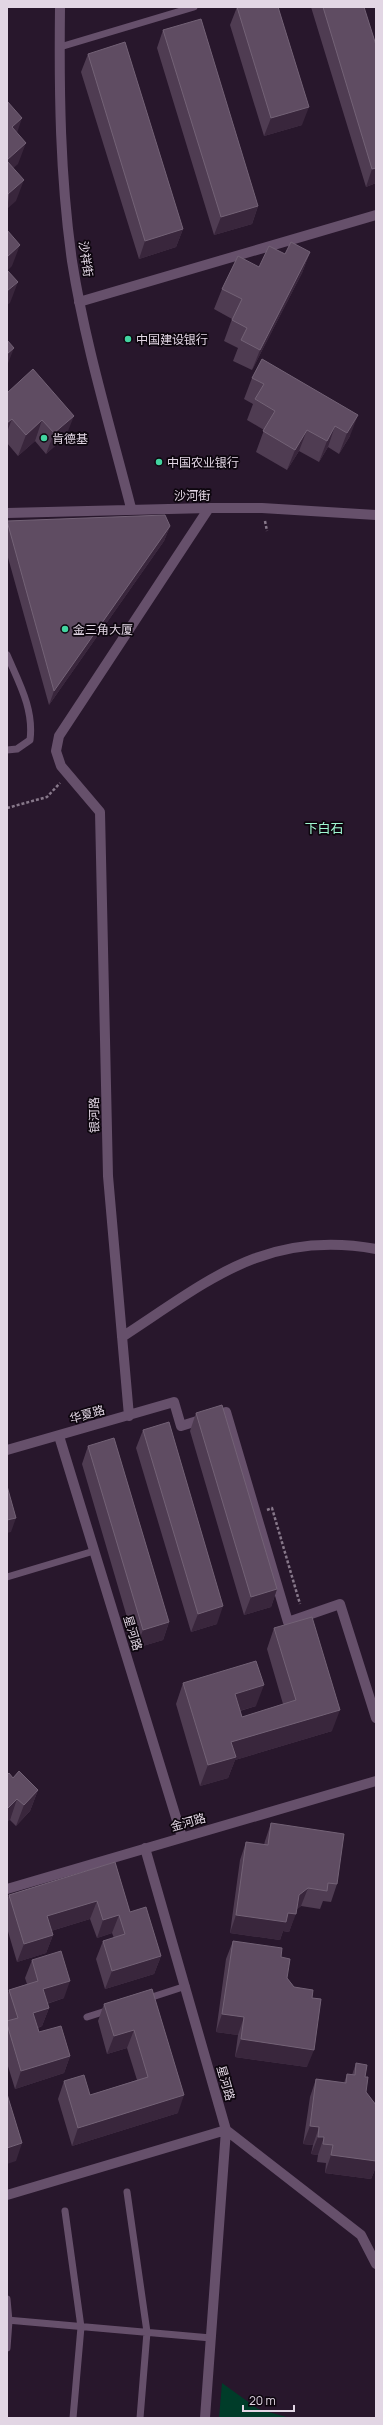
<svg xmlns="http://www.w3.org/2000/svg" width="383" height="2425" font-family="Manrope,'Noto Sans SC',sans-serif">
	<rect width="100%" height="100%" fill="#28172c"/>
	<!-- green -->
	<path fill="#003c29" d="M 222,2383 L 258,2409 L 290,2418 L 219,2418 Z"/>
	<g fill="none" stroke-linecap="round" stroke-linejoin="round">
		<!-- path -->
		<path stroke="#87788a" stroke-width="2.5" stroke-dasharray="3 2" stroke-linecap="butt" d="M 265,521 L 267,531
			M 7,808 L 47,797 L 60,783
			M 267,1510 L 272,1508 L 300,1604"/>
		<!-- service -->
		<path stroke="#66506b" stroke-width="7" d="M 60,47 L 194,7
			M 7,655 C 19,683 34,709 30,740 L 17,749 L 7,750
			M 7,1577 L 94,1551
			M 146,1999 L 186,1986
			M 87,2017 L 109,2010
			M 127,2192 L 147,2332 L 140,2418
			M 65,2211 L 81,2327 L 73,2418
			M 7,2299 L 9,2321 L 7,2348
			M 7,2320 L 211,2338"/>
		<!-- minor -->
		<path stroke="#66506b" stroke-width="10" d="M 60,7 C 59,92 60,176 72,261 C 85,344 110,426 131,508
			M 79,302 L 376,215
			M 7,513 L 209,508 L 262,508 L 376,515
			M 122,1337 C 208,1281 266,1229 376,1249
			M 129,1416 L 108,1176 L 100,812 L 61,766 L 56,751 L 59,736 L 209,508
			M 59,1436 L 182,1837
			M 7,1450 L 174,1402 L 181,1426 L 226,1412 L 288,1622 L 340,1604 L 376,1718
			M 145,1848 L 226,2130 L 361,2235 L 376,2264
			M 7,1889 L 376,1781
			M 7,2195 L 226,2130 L 205,2418"/>
	</g>
	<!-- wall -->
	<path fill="#4f3c52" d="M 237,7 L 302,125 L 264,136 L 230,25 Z
		M 311,7 L 364,7 L 376,183 L 366,187 Z
		M 163,30 L 258,206 L 252,224 L 214,235 L 157,48 Z
		M 88,54 L 183,229 L 176,247 L 139,259 L 81,72 Z
		M 310,252 L 302,273 L 252,370 L 233,361 L 238,348 L 224,341 L 232,319 L 214,309 L 222,289 L 259,267 L 285,254 Z
		M 262,359 L 350,436 L 339,454 L 328,447 L 319,462 L 299,451 L 287,470 L 256,452 L 264,430 L 247,420 L 253,404 L 244,399 L 252,378 Z
		M 7,393 L 66,436 L 46,454 L 35,441 L 18,456 L 7,443 Z
		M 7,521 L 170,526 L 164,541 L 49,705 L 7,554 Z
		M 196,1413 L 277,1589 L 271,1607 L 244,1615 L 190,1431 Z
		M 143,1430 L 217,1624 L 191,1632 L 136,1448 Z
		M 88,1446 L 169,1622 L 163,1640 L 136,1648 L 82,1464 Z
		M 274,1628 L 332,1731 L 235,1760 L 228,1778 L 200,1786 L 176,1704 L 183,1683 L 256,1706 L 240,1711 L 242,1717 L 283,1704 L 267,1649 Z
		M 13,1778 L 38,1790 L 30,1811 L 16,1826 L 10,1820 Z
		M 271,1823 L 337,1884 L 331,1902 L 323,1901 L 320,1909 L 301,1906 L 297,1909 L 289,1932 L 283,1931 L 280,1940 L 230,1933 L 240,1860 L 246,1842 L 264,1845 L 265,1841 Z
		M 115,1862 L 130,1912 L 161,1956 L 154,1974 L 105,1989 L 96,1959 L 103,1941 L 114,1938 L 112,1933 L 97,1938 L 90,1919 L 51,1931 L 53,1935 L 46,1953 L 17,1962 L 7,1928 L 7,1900 L 9,1895 Z
		M 233,1941 L 281,1957 L 287,1978 L 294,1987 L 312,1998 L 307,2067 L 235,2057 L 238,2035 L 216,2032 L 226,1959 Z
		M 32,1960 L 64,1998 L 47,2004 L 49,2008 L 42,2026 L 38,2028 L 39,2032 L 70,2056 L 64,2073 L 15,2089 L 7,2063 L 7,1996 L 9,1990 L 27,1984 L 25,1978 Z
		M 152,1989 L 178,2113 L 72,2146 L 58,2099 L 64,2081 L 90,2095 L 137,2080 L 127,2048 L 107,2054 L 98,2021 L 104,2004 Z
		M 356,2063 L 365,2077 L 366,2092 L 376,2105 L 376,2167 L 371,2179 L 325,2173 L 326,2163 L 317,2162 L 318,2155 L 311,2154 L 313,2145 L 303,2144 L 310,2097 L 316,2079 L 344,2083 L 347,2074 L 352,2075 Z"/>
	<!-- shaded-wall -->
	<path fill="#39263c" d="M 309,107 L 302,125 L 264,136 L 271,118 Z
		M 22,118 L 15,139 L 12,127 Z
		M 26,143 L 18,164 L 7,174 L 7,160 Z
		M 376,168 L 376,183 L 366,187 L 372,169 Z
		M 24,180 L 16,201 L 7,209 L 8,194 Z
		M 258,206 L 252,224 L 214,235 L 221,217 Z
		M 183,229 L 176,247 L 139,259 L 145,241 Z
		M 20,245 L 12,266 L 7,271 L 7,257 Z
		M 310,252 L 302,273 L 252,370 L 260,350 Z
		M 18,282 L 10,303 L 7,305 L 7,291 Z
		M 14,348 L 7,366 L 7,354 Z
		M 358,415 L 350,436 L 339,454 L 347,433 Z
		M 74,416 L 66,436 L 46,454 L 54,433 Z
		M 12,419 L 7,432 L 7,423 Z
		M 42,420 L 35,441 L 18,456 L 26,435 Z
		M 335,426 L 328,447 L 319,462 L 327,441 Z
		M 307,430 L 299,451 L 287,470 L 295,450 Z
		M 170,526 L 164,541 L 49,705 L 54,691 Z
		M 16,1518 L 11,1532 L 7,1533 L 7,1520 Z
		M 277,1589 L 271,1607 L 244,1615 L 251,1597 Z
		M 223,1606 L 217,1624 L 191,1632 L 198,1614 Z
		M 169,1622 L 163,1640 L 136,1648 L 143,1630 Z
		M 264,1685 L 256,1706 L 228,1714 L 235,1694 Z
		M 340,1710 L 332,1731 L 235,1760 L 228,1778 L 200,1786 L 208,1765 L 231,1742 Z
		M 38,1790 L 30,1811 L 16,1826 L 24,1805 Z
		M 17,1799 L 10,1820 L 7,1822 L 7,1809 Z
		M 308,1888 L 301,1906 L 292,1913 L 299,1895 Z
		M 97,1901 L 90,1919 L 41,1934 L 47,1916 Z
		M 288,1913 L 296,1914 L 289,1932 L 283,1931 L 280,1940 L 230,1933 L 236,1915 Z
		M 119,1915 L 112,1933 L 97,1938 L 103,1920 Z
		M 53,1935 L 46,1953 L 17,1962 L 24,1944 Z
		M 161,1956 L 154,1974 L 105,1989 L 112,1971 Z
		M 70,1981 L 64,1998 L 36,2007 L 43,1989 Z
		M 49,2008 L 42,2026 L 27,2031 L 33,2013 Z
		M 222,2014 L 244,2017 L 238,2035 L 216,2032 Z
		M 134,2030 L 127,2048 L 107,2054 L 114,2036 Z
		M 241,2039 L 314,2050 L 307,2067 L 235,2057 Z
		M 70,2056 L 64,2073 L 15,2089 L 21,2071 Z
		M 184,2095 L 178,2113 L 72,2146 L 78,2128 Z
		M 310,2126 L 319,2127 L 313,2145 L 303,2144 Z
		M 318,2137 L 324,2137 L 318,2155 L 311,2154 Z
		M 22,2143 L 16,2161 L 7,2164 L 7,2148 Z
		M 331,2155 L 376,2161 L 376,2167 L 371,2179 L 325,2173 Z"/>
	<!-- building -->
	<path fill="#5f4c62" stroke="#736276" d="M 237,7 L 278,7 L 309,107 L 271,118 Z
		M 323,7 L 364,7 L 376,45 L 376,168 L 372,169 Z
		M 201,19 L 258,206 L 221,217 L 163,30 Z
		M 125,42 L 183,229 L 145,241 L 88,54 Z
		M 7,101 L 22,118 L 12,127 L 26,143 L 7,160 Z
		M 7,161 L 24,180 L 8,194 L 7,212 Z
		M 7,230 L 20,245 L 7,257 Z
		M 291,242 L 310,252 L 260,350 L 241,340 L 247,328 L 232,320 L 242,299 L 222,289 L 238,256 L 259,267 L 269,246 L 285,254 Z
		M 7,270 L 18,282 L 7,291 Z
		M 7,340 L 14,348 L 7,354 Z
		M 262,359 L 358,415 L 347,433 L 335,426 L 327,441 L 307,430 L 295,450 L 263,431 L 275,411 L 255,399 L 264,384 L 252,378 Z
		M 33,369 L 74,416 L 54,433 L 42,420 L 26,435 L 12,419 L 7,423 L 7,393 Z
		M 165,515 L 170,526 L 54,691 L 7,521 Z
		M 222,1405 L 277,1589 L 251,1597 L 196,1413 Z
		M 169,1422 L 223,1606 L 198,1614 L 143,1430 Z
		M 114,1438 L 169,1622 L 143,1630 L 88,1446 Z
		M 7,1486 L 16,1518 L 7,1520 Z
		M 312,1617 L 340,1710 L 231,1742 L 236,1757 L 208,1765 L 183,1683 L 256,1661 L 264,1685 L 235,1694 L 242,1717 L 296,1700 L 274,1628 Z
		M 19,1771 L 38,1790 L 24,1805 L 17,1799 L 7,1809 L 7,1775 L 9,1773 L 13,1778 Z
		M 271,1823 L 344,1834 L 337,1884 L 328,1883 L 327,1891 L 308,1888 L 299,1895 L 296,1914 L 288,1913 L 286,1922 L 236,1915 L 246,1842 L 268,1845 Z
		M 115,1862 L 130,1912 L 146,1907 L 161,1956 L 112,1971 L 103,1941 L 125,1934 L 119,1915 L 103,1920 L 97,1901 L 47,1916 L 53,1935 L 24,1944 L 9,1895 Z
		M 233,1941 L 282,1948 L 281,1957 L 290,1959 L 287,1978 L 294,1987 L 313,1990 L 312,1998 L 321,1999 L 314,2050 L 241,2039 L 244,2017 L 222,2014 Z
		M 61,1951 L 70,1981 L 43,1989 L 49,2008 L 33,2013 L 39,2032 L 61,2026 L 70,2056 L 21,2071 L 7,2024 L 7,2021 L 18,2018 L 9,1990 L 38,1981 L 32,1960 Z
		M 152,1989 L 184,2095 L 78,2128 L 64,2081 L 84,2075 L 90,2095 L 148,2077 L 134,2030 L 114,2036 L 104,2004 Z
		M 356,2063 L 367,2065 L 365,2077 L 368,2077 L 366,2092 L 376,2105 L 376,2161 L 331,2155 L 333,2145 L 323,2144 L 324,2137 L 318,2137 L 319,2127 L 310,2126 L 316,2079 L 346,2083 L 347,2074 L 355,2075 Z
		M 7,2094 L 22,2143 L 7,2148 Z"/>
	<!-- markers -->
	<g fill="#42d4a0" stroke="#0d060e" stroke-width="1.5">
		<circle cx="128" cy="339" r="4"/>
		<circle cx="44" cy="438" r="4"/>
		<circle cx="159" cy="462" r="4"/>
		<circle cx="65" cy="629" r="4"/>
	</g>
	<g text-anchor="middle" dominant-baseline="central" stroke-width="3.5" stroke-linejoin="round" paint-order="stroke">
		<!-- street labels -->
		<g font-size="12" fill="#e2d6e4" stroke="#0d060e">
			<text transform="translate(86 259) rotate(82)">沙祥街</text>
			<text x="192" y="495">沙河街</text>
			<text transform="translate(94 1115) rotate(-91)">银河路</text>
			<text transform="translate(87 1414) rotate(-16)">华夏路</text>
			<text transform="translate(133 1633) rotate(73)">星河路</text>
			<text transform="translate(188 1822) rotate(-16)">金河路</text>
			<text transform="translate(226 2083) rotate(74)">星河路</text>
		</g>
		<!-- poi labels -->
		<g font-size="12" fill="#e2d6e4" stroke="#0d060e" text-anchor="start">
			<text x="136" y="339">中国建设银行</text>
			<text x="52" y="438">肯德基</text>
			<text x="167" y="462">中国农业银行</text>
			<text x="73" y="629">金三角大厦</text>
		</g>
		<!-- neighbourhood labels -->
		<g font-size="13" fill="#a0f8d2" stroke="#0d060e">
			<text x="324" y="828">下白石</text>
		</g>
	</g>
	<!-- border -->
	<rect width="383" height="2425" fill="none" stroke="#e2d6e4" stroke-width="16"/>
	<!-- scale -->
	<path d="M243 2405v6h51v-6" fill="none" stroke="#e2d6e4" stroke-width="2"/>
	<text x="249" y="2405" font-size="12" fill="#e2d6e4" stroke="#0d060e" stroke-width="3" paint-order="stroke">20 m</text>
</svg>
